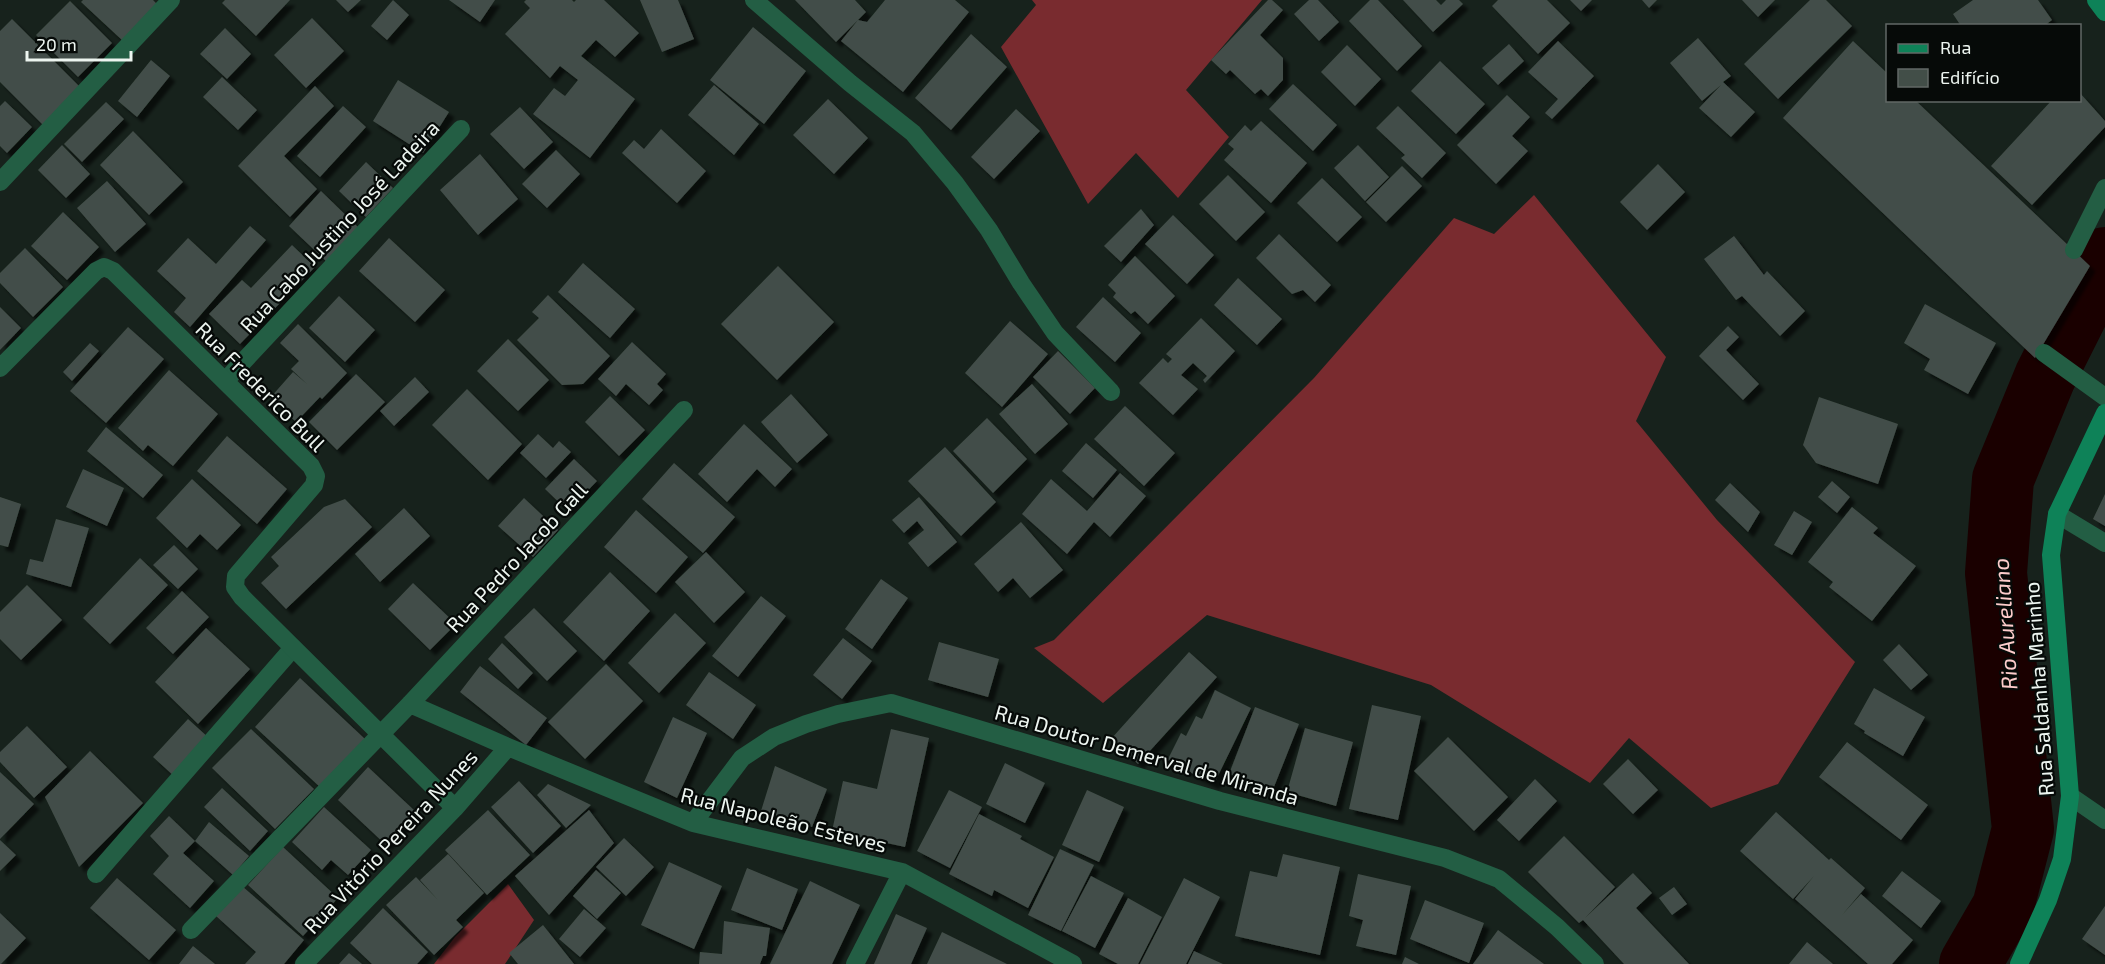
<svg xmlns="http://www.w3.org/2000/svg" width="2105" height="964" font-family="'Exo 2',sans-serif">
	<defs>
		<filter id="shadow"><feDropShadow dx="5.5" dy="5.5" stdDeviation="1.5" flood-color="#0009"/></filter>
	</defs>
	<rect width="100%" height="100%" fill="#17221c"/>
	<!-- forest -->
	<path fill="#792b2f" d="M 1032,0 L 1262,0 L 1186,90 L 1229,137 L 1178,198 L 1136,153 L 1088,204 L 1001,47 L 1036,5 Z
		M 1534,195 L 1666,357 L 1636,421 L 1717,520 L 1855,662 L 1778,784 L 1711,808 L 1629,738 L 1590,783 L 1431,685 L 1207,615 L 1103,703 L 1034,648 L 1054,640 L 1314,378 L 1454,218 L 1494,234 Z
		M 508,884 L 534,920 L 505,964 L 434,964 L 455,937 Z"/>
	<g fill="none" stroke-linecap="round" stroke-linejoin="round">
		<!-- river -->
		<path stroke="#1a0000" stroke-width="62" d="M 1970,964 L 2003,907 L 2023,829 L 1996,573 L 2003,479 L 2045,377 L 2105,258"/>
	</g>
	<!-- building -->
	<path fill="#424e48" filter="url(#shadow)" d="M 83,0 L 153,0 L 158,5 L 123,41 L 81,2 Z
		M 225,0 L 290,0 L 256,36 L 222,3 Z
		M 336,0 L 361,0 L 348,12 Z
		M 393,0 L 409,15 L 387,40 L 371,26 Z
		M 449,0 L 495,0 L 480,22 Z
		M 526,0 L 572,0 L 574,2 L 576,0 L 604,0 L 639,33 L 615,57 L 596,40 L 581,56 L 635,99 L 590,158 L 533,114 L 554,88 L 565,96 L 578,80 L 560,66 L 550,78 L 505,34 L 530,8 L 524,2 Z
		M 640,0 L 678,0 L 694,39 L 662,52 Z
		M 795,0 L 855,0 L 866,12 L 836,42 Z
		M 885,0 L 955,0 L 969,12 L 903,92 L 841,41 L 858,20 L 867,22 Z
		M 1268,0 L 1272,0 L 1283,10 L 1260,35 L 1283,58 L 1283,80 L 1268,96 L 1261,89 L 1255,94 L 1230,70 L 1226,74 L 1211,60 Z
		M 1309,0 L 1318,0 L 1339,22 L 1319,41 L 1294,14 Z
		M 1370,0 L 1378,0 L 1422,46 L 1397,71 L 1349,21 Z
		M 1403,0 L 1436,0 L 1441,5 L 1446,0 L 1459,0 L 1463,4 L 1433,32 Z
		M 1498,0 L 1547,0 L 1570,23 L 1538,54 L 1492,6 Z
		M 1570,0 L 1592,0 L 1581,11 Z
		M 1642,0 L 1657,0 L 1649,8 Z
		M 1742,0 L 1775,0 L 1758,17 Z
		M 1810,0 L 1826,0 L 1852,26 L 1778,99 L 1744,64 Z
		M 1973,0 L 2038,0 L 2052,20 L 2044,26 L 1961,26 L 1953,14 Z
		M 70,1 L 112,43 L 78,77 L 36,35 Z
		M 312,18 L 344,51 L 306,88 L 274,55 Z
		M 12,19 L 80,87 L 43,125 L 0,82 L 0,31 Z
		M 753,27 L 806,71 L 764,124 L 710,80 Z
		M 225,28 L 251,54 L 227,79 L 200,54 Z
		M 971,34 L 1007,67 L 951,130 L 915,98 Z
		M 1698,38 L 1731,76 L 1723,82 L 1755,112 L 1731,137 L 1699,108 L 1721,85 L 1702,101 L 1670,63 Z
		M 1558,41 L 1594,76 L 1552,119 L 1545,113 L 1558,99 L 1528,72 Z
		M 1853,41 L 1888,74 L 1888,100 L 1915,100 L 2090,266 L 2035,358 L 1783,118 Z
		M 1509,44 L 1524,61 L 1498,85 L 1482,68 Z
		M 1347,45 L 1381,79 L 1355,106 L 1321,72 Z
		M 151,60 L 170,76 L 137,117 L 118,101 Z
		M 1440,61 L 1485,104 L 1456,134 L 1411,91 Z
		M 222,77 L 257,110 L 238,130 L 203,97 Z
		M 398,80 L 449,112 L 423,153 L 373,121 Z
		M 1293,84 L 1337,125 L 1313,151 L 1269,109 Z
		M 714,85 L 759,124 L 734,155 L 688,115 Z
		M 315,86 L 334,106 L 284,156 L 317,189 L 290,217 L 238,166 Z
		M 2080,93 L 2105,121 L 2105,127 L 2032,205 L 1991,166 L 2052,100 L 2080,100 Z
		M 1507,95 L 1530,117 L 1512,136 L 1528,151 L 1496,184 L 1457,145 Z
		M 828,99 L 868,138 L 834,174 L 793,135 Z
		M 5,101 L 32,127 L 7,153 L 0,146 L 0,106 Z
		M 106,102 L 124,119 L 82,162 L 64,144 Z
		M 343,106 L 366,127 L 320,177 L 297,156 Z
		M 1398,106 L 1446,153 L 1422,178 L 1401,158 L 1405,155 L 1376,128 Z
		M 520,107 L 553,142 L 524,169 L 490,134 Z
		M 1016,109 L 1040,131 L 994,179 L 971,157 Z
		M 1261,121 L 1307,163 L 1271,203 L 1224,160 L 1234,149 L 1228,144 L 1245,125 L 1251,131 Z
		M 661,129 L 706,171 L 677,203 L 622,153 L 634,140 L 644,149 Z
		M 133,131 L 183,182 L 149,215 L 100,165 Z
		M 62,145 L 90,174 L 66,198 L 38,170 Z
		M 1358,145 L 1389,177 L 1365,201 L 1334,168 Z
		M 556,150 L 580,174 L 547,208 L 522,184 Z
		M 480,154 L 518,199 L 478,235 L 440,190 Z
		M 366,162 L 393,188 L 366,217 L 339,191 Z
		M 1658,164 L 1685,192 L 1647,230 L 1620,202 Z
		M 1402,166 L 1422,186 L 1386,222 L 1366,202 Z
		M 1228,175 L 1265,212 L 1236,241 L 1199,204 Z
		M 1322,178 L 1362,217 L 1337,242 L 1297,203 Z
		M 107,181 L 146,224 L 115,252 L 77,208 Z
		M 321,191 L 360,229 L 328,263 L 289,226 Z
		M 1141,209 L 1154,225 L 1121,262 L 1104,246 Z
		M 63,212 L 99,247 L 67,280 L 31,246 Z
		M 1173,215 L 1214,255 L 1187,284 L 1145,244 Z
		M 250,226 L 266,240 L 190,327 L 174,312 L 186,298 L 157,271 L 188,238 L 216,264 Z
		M 1279,234 L 1331,285 L 1315,302 L 1303,290 L 1292,294 L 1256,258 Z
		M 1734,236 L 1764,275 L 1767,271 L 1805,311 L 1780,336 L 1742,296 L 1736,300 L 1704,259 Z
		M 389,238 L 445,290 L 415,322 L 359,271 Z
		M 292,245 L 315,267 L 240,344 L 209,314 L 242,280 L 251,288 Z
		M 25,248 L 63,287 L 33,317 L 0,283 L 0,273 Z
		M 1135,256 L 1175,296 L 1148,324 L 1135,311 L 1131,314 L 1113,297 L 1116,293 L 1108,285 Z
		M 583,263 L 635,309 L 610,338 L 558,292 Z
		M 778,266 L 834,322 L 777,380 L 721,324 Z
		M 1238,278 L 1282,319 L 1257,345 L 1214,305 Z
		M 548,295 L 610,356 L 583,384 L 562,385 L 517,340 L 539,318 L 532,312 Z
		M 339,296 L 375,330 L 345,362 L 309,328 Z
		M 1103,297 L 1141,333 L 1115,362 L 1076,327 Z
		M 1925,304 L 1996,343 L 1968,394 L 1924,370 L 1930,359 L 1904,343 Z
		M 0,307 L 21,328 L 0,350 Z
		M 1201,318 L 1235,351 L 1205,383 L 1203,380 L 1207,376 L 1193,363 L 1181,375 L 1198,389 L 1173,415 L 1139,383 L 1163,358 L 1168,363 L 1172,359 L 1166,354 Z
		M 1010,321 L 1048,354 L 1002,407 L 965,373 Z
		M 298,324 L 347,373 L 322,399 L 320,397 L 296,422 L 270,398 L 293,372 L 307,384 L 291,369 L 299,361 L 280,343 Z
		M 1728,326 L 1739,337 L 1726,350 L 1759,384 L 1743,400 L 1699,356 Z
		M 128,327 L 164,359 L 106,423 L 70,391 Z
		M 508,339 L 549,380 L 518,411 L 477,371 Z
		M 632,342 L 666,374 L 657,384 L 663,390 L 649,405 L 626,384 L 616,396 L 598,379 Z
		M 90,343 L 99,351 L 72,381 L 63,372 Z
		M 1058,351 L 1095,388 L 1070,414 L 1033,377 Z
		M 169,370 L 218,414 L 173,466 L 148,445 L 143,451 L 118,428 Z
		M 356,374 L 385,402 L 337,450 L 309,422 Z
		M 415,377 L 429,392 L 394,426 L 380,411 Z
		M 1032,384 L 1068,424 L 1035,454 L 999,414 Z
		M 467,389 L 522,444 L 488,480 L 432,425 Z
		M 791,394 L 828,435 L 797,463 L 761,422 Z
		M 610,396 L 645,430 L 619,456 L 585,422 Z
		M 1819,397 L 1898,424 L 1878,484 L 1816,463 L 1803,445 Z
		M 1125,406 L 1175,453 L 1144,486 L 1094,439 Z
		M 987,418 L 1027,459 L 993,493 L 953,451 Z
		M 744,424 L 792,469 L 775,487 L 757,469 L 727,502 L 698,474 Z
		M 106,427 L 163,475 L 143,498 L 87,451 Z
		M 538,434 L 553,448 L 559,441 L 571,452 L 546,478 L 520,453 Z
		M 227,436 L 287,489 L 257,524 L 197,471 Z
		M 1086,443 L 1117,470 L 1093,498 L 1062,471 Z
		M 945,447 L 996,502 L 961,536 L 908,481 Z
		M 574,459 L 597,481 L 568,511 L 545,489 Z
		M 674,463 L 735,517 L 703,553 L 642,499 Z
		M 83,469 L 124,488 L 107,526 L 66,507 Z
		M 1120,473 L 1146,496 L 1110,537 L 1094,522 L 1067,554 L 1022,514 L 1051,479 L 1087,511 Z
		M 192,479 L 241,525 L 217,550 L 200,534 L 187,548 L 156,518 Z
		M 1832,481 L 1850,497 L 1837,513 L 1818,497 Z
		M 1730,483 L 1760,512 L 1748,532 L 1715,500 Z
		M 2105,494 L 2105,526 L 2093,519 Z
		M 0,497 L 21,504 L 8,547 L 0,545 Z
		M 919,497 L 957,542 L 928,567 L 908,543 L 924,530 L 917,521 L 904,533 L 892,520 Z
		M 524,498 L 558,530 L 533,557 L 498,526 Z
		M 345,499 L 372,527 L 286,609 L 261,583 L 279,566 L 271,557 L 324,507 Z
		M 1852,507 L 1878,528 L 1873,533 L 1916,566 L 1872,621 L 1829,587 L 1833,582 L 1808,562 Z
		M 404,508 L 430,536 L 380,582 L 355,554 Z
		M 636,510 L 688,557 L 656,593 L 604,547 Z
		M 1794,511 L 1812,522 L 1792,555 L 1774,545 Z
		M 56,519 L 89,528 L 71,587 L 26,574 L 30,559 L 43,562 Z
		M 1021,522 L 1063,570 L 1030,598 L 1013,578 L 998,592 L 974,564 Z
		M 174,545 L 198,569 L 178,589 L 153,565 Z
		M 706,552 L 745,592 L 714,623 L 675,582 Z
		M 140,558 L 168,585 L 110,644 L 83,618 Z
		M 610,572 L 650,611 L 604,661 L 563,622 Z
		M 881,579 L 908,598 L 872,649 L 845,629 Z
		M 413,583 L 456,624 L 430,650 L 388,609 Z
		M 27,585 L 62,620 L 21,660 L 0,639 L 0,612 Z
		M 182,591 L 209,617 L 173,654 L 146,628 Z
		M 761,596 L 786,616 L 738,677 L 712,656 Z
		M 534,608 L 577,651 L 547,681 L 504,637 Z
		M 675,613 L 706,643 L 659,693 L 628,663 Z
		M 206,628 L 250,669 L 198,724 L 155,682 Z
		M 843,638 L 872,661 L 842,699 L 813,675 Z
		M 939,642 L 999,659 L 988,697 L 928,680 Z
		M 502,643 L 533,673 L 518,689 L 488,659 Z
		M 1899,644 L 1928,675 L 1911,690 L 1883,660 Z
		M 1189,652 L 1217,677 L 1138,764 L 1111,739 Z
		M 606,664 L 643,701 L 585,759 L 548,722 Z
		M 480,666 L 547,718 L 526,745 L 460,692 Z
		M 709,672 L 756,705 L 733,739 L 686,705 Z
		M 300,678 L 365,739 L 321,788 L 255,727 Z
		M 1874,688 L 1925,717 L 1903,756 L 1864,733 L 1865,731 L 1854,724 Z
		M 1215,690 L 1251,708 L 1214,784 L 1167,761 L 1181,733 L 1186,736 L 1196,716 L 1202,719 Z
		M 1372,705 L 1421,716 L 1398,820 L 1349,809 Z
		M 1255,707 L 1299,724 L 1272,792 L 1229,774 Z
		M 673,717 L 707,733 L 677,798 L 644,782 Z
		M 188,719 L 210,739 L 175,777 L 153,757 Z
		M 27,726 L 67,767 L 34,798 L 0,762 L 0,752 Z
		M 1305,728 L 1353,742 L 1336,806 L 1287,792 Z
		M 251,729 L 314,789 L 275,829 L 212,768 Z
		M 891,729 L 929,738 L 905,847 L 832,831 L 843,781 L 877,789 Z
		M 1448,737 L 1508,797 L 1474,831 L 1414,771 Z
		M 1847,742 L 1928,805 L 1901,840 L 1819,777 Z
		M 90,751 L 143,803 L 79,867 L 45,797 Z
		M 1628,759 L 1658,790 L 1633,814 L 1603,784 Z
		M 1005,763 L 1045,783 L 1025,823 L 986,804 Z
		M 775,766 L 827,789 L 812,827 L 761,811 Z
		M 368,767 L 416,812 L 386,845 L 338,800 Z
		M 0,772 L 34,804 L 0,839 Z
		M 1535,779 L 1557,801 L 1519,841 L 1497,820 Z
		M 519,781 L 561,826 L 533,853 L 491,807 Z
		M 548,784 L 591,805 L 566,828 L 537,795 Z
		M 222,788 L 268,831 L 250,851 L 204,807 Z
		M 949,790 L 982,807 L 950,868 L 917,851 Z
		M 1087,790 L 1124,807 L 1099,862 L 1062,845 Z
		M 324,807 L 371,850 L 348,875 L 331,860 L 322,870 L 292,842 Z
		M 488,810 L 530,855 L 487,895 L 445,850 Z
		M 589,810 L 614,843 L 549,915 L 515,876 Z
		M 1776,812 L 1829,860 L 1831,858 L 1865,888 L 1842,915 L 1861,894 L 1913,940 L 1892,964 L 1868,964 L 1795,899 L 1814,876 L 1793,899 L 1740,851 Z
		M 979,814 L 1022,836 L 1020,839 L 1054,857 L 1028,908 L 994,890 L 992,896 L 949,874 Z
		M 169,816 L 195,841 L 183,853 L 214,881 L 190,908 L 153,874 L 169,856 L 150,836 Z
		M 209,822 L 249,856 L 233,875 L 195,841 Z
		M 1564,836 L 1615,887 L 1585,918 L 1633,873 L 1652,893 L 1636,908 L 1689,964 L 1624,964 L 1583,920 L 1579,923 L 1528,872 Z
		M 624,838 L 654,867 L 626,896 L 596,867 Z
		M 0,840 L 16,855 L 0,871 Z
		M 283,847 L 338,898 L 303,936 L 248,885 Z
		M 1060,849 L 1094,865 L 1061,931 L 1028,915 Z
		M 448,854 L 484,893 L 456,920 L 463,927 L 434,955 L 386,905 L 416,877 L 438,900 L 420,880 Z
		M 1283,854 L 1340,867 L 1320,955 L 1235,936 L 1250,871 L 1277,877 Z
		M 669,862 L 722,886 L 694,949 L 641,925 Z
		M 747,868 L 798,889 L 782,930 L 731,910 Z
		M 596,870 L 621,893 L 597,919 L 573,896 Z
		M 1902,871 L 1941,901 L 1921,928 L 1882,896 Z
		M 1358,874 L 1411,886 L 1396,955 L 1356,946 L 1363,920 L 1349,916 Z
		M 1091,876 L 1124,893 L 1095,948 L 1062,931 Z
		M 117,878 L 176,930 L 149,960 L 90,908 Z
		M 1184,878 L 1220,897 L 1186,964 L 1140,964 Z
		M 810,881 L 860,905 L 832,964 L 770,964 Z
		M 242,886 L 304,940 L 284,964 L 245,964 L 256,952 L 216,916 Z
		M 1674,887 L 1687,904 L 1672,915 L 1659,898 Z
		M 1128,898 L 1162,917 L 1138,964 L 1118,964 L 1099,954 Z
		M 1425,900 L 1484,923 L 1469,963 L 1410,939 Z
		M 2105,906 L 2105,955 L 2082,939 Z
		M 383,908 L 428,952 L 417,964 L 372,964 L 350,943 Z
		M 584,909 L 606,928 L 580,957 L 559,939 Z
		M 0,913 L 26,938 L 1,964 L 0,964 Z
		M 896,914 L 927,928 L 911,964 L 874,964 Z
		M 724,921 L 770,928 L 766,956 L 763,956 L 760,964 L 699,964 L 700,952 L 722,954 Z
		M 543,925 L 574,964 L 518,964 L 509,953 Z
		M 1498,930 L 1544,964 L 1473,964 Z
		M 942,932 L 1007,964 L 927,964 Z
		M 1807,942 L 1833,964 L 1789,964 Z
		M 193,946 L 215,964 L 179,964 Z
		M 1194,951 L 1223,964 L 1188,964 Z
		M 349,953 L 362,964 L 339,964 Z
		M 1405,957 L 1419,964 L 1402,964 Z"/>
	<g fill="none" stroke-linecap="round" stroke-linejoin="round">
		<!-- lane -->
		<path stroke="#235e44" stroke-width="18" d="M 0,182 L 171,0
			M 2044,353 L 2105,397
			M 226,380 L 461,129
			M 2057,514 L 2105,543
			M 96,874 L 293,648"/>
		<!-- street -->
		<path stroke="#235e44" stroke-width="18" d="M 754,0 L 850,83 L 913,133 L 955,183 L 989,230 L 1021,283 L 1055,333 L 1111,392
			M 2074,250 L 2105,188
			M 0,368 L 96,271 L 104,267 L 113,271 L 311,466 L 316,476 L 314,485 L 236,576 L 235,587 L 242,597 L 455,808
			M 410,704 L 508,747 L 693,823 L 902,872 L 1073,964
			M 2070,796 L 2105,820
			M 693,823 L 742,758 L 774,737 L 806,724 L 838,714 L 891,703 L 1220,801 L 1445,858 L 1499,879 L 1557,927 L 1595,964
			M 191,930 L 410,704 L 684,410
			M 304,964 L 455,808 L 508,747
			M 855,964 L 902,872"/>
		<!-- secondary -->
		<path stroke="#0e8258" stroke-width="18" d="M 2096,0 L 2105,12
			M 2019,964 L 2048,900 L 2062,859 L 2070,796 L 2051,555 L 2057,514 L 2105,413"/>
	</g>
	<g text-anchor="middle" dominant-baseline="central" stroke-width="4.5" stroke-linejoin="round" paint-order="stroke">
		<!-- street labels -->
		<g font-size="21" fill="#edf5f0" stroke="#060a08">
			<text transform="translate(339 226) rotate(-47)">Rua Cabo Justino José Ladeira</text>
			<text transform="translate(261 386) rotate(45)">Rua Frederico Bull</text>
			<text transform="translate(516 557) rotate(-47)">Rua Pedro Jacob Gall</text>
			<text transform="translate(2038 689) rotate(-94)">Rua Saldanha Marinho</text>
			<text transform="translate(1147 754) rotate(16)">Rua Doutor Demerval de Miranda</text>
			<text transform="translate(784 819) rotate(14)">Rua Napoleão Esteves</text>
			<text transform="translate(390 841) rotate(-47)">Rua Vitório Pereira Nunes</text>
		</g>
		<!-- water labels -->
		<g font-size="22" font-style="italic" fill="#fdcccb" stroke="#060a08">
			<text transform="translate(2004 624) rotate(-94)">Rio Aureliano</text>
		</g>
	</g>
	<!-- legend -->
	<rect x="1886" y="24" width="195" height="78" fill="#060a08" stroke="#626865" stroke-width="1.5"/>
	<rect x="1898" y="44" width="30" height="9" fill="#0e8258" stroke="#626865" stroke-width="1.5"/>
	<text x="1940" y="54" font-size="18" fill="#edf5f0">Rua</text>
	<rect x="1898" y="69" width="30" height="18" fill="#424e48" stroke="#626865" stroke-width="1.5"/>
	<text x="1940" y="84" font-size="18" fill="#edf5f0">Edifício</text>
	<!-- scale -->
	<path d="M27 51v9h104v-9" fill="none" stroke="#edf5f0" stroke-width="3"/>
	<text x="36" y="51" font-size="18" fill="#edf5f0" stroke="#060a08" stroke-width="4.5" paint-order="stroke">20 m</text>
</svg>
